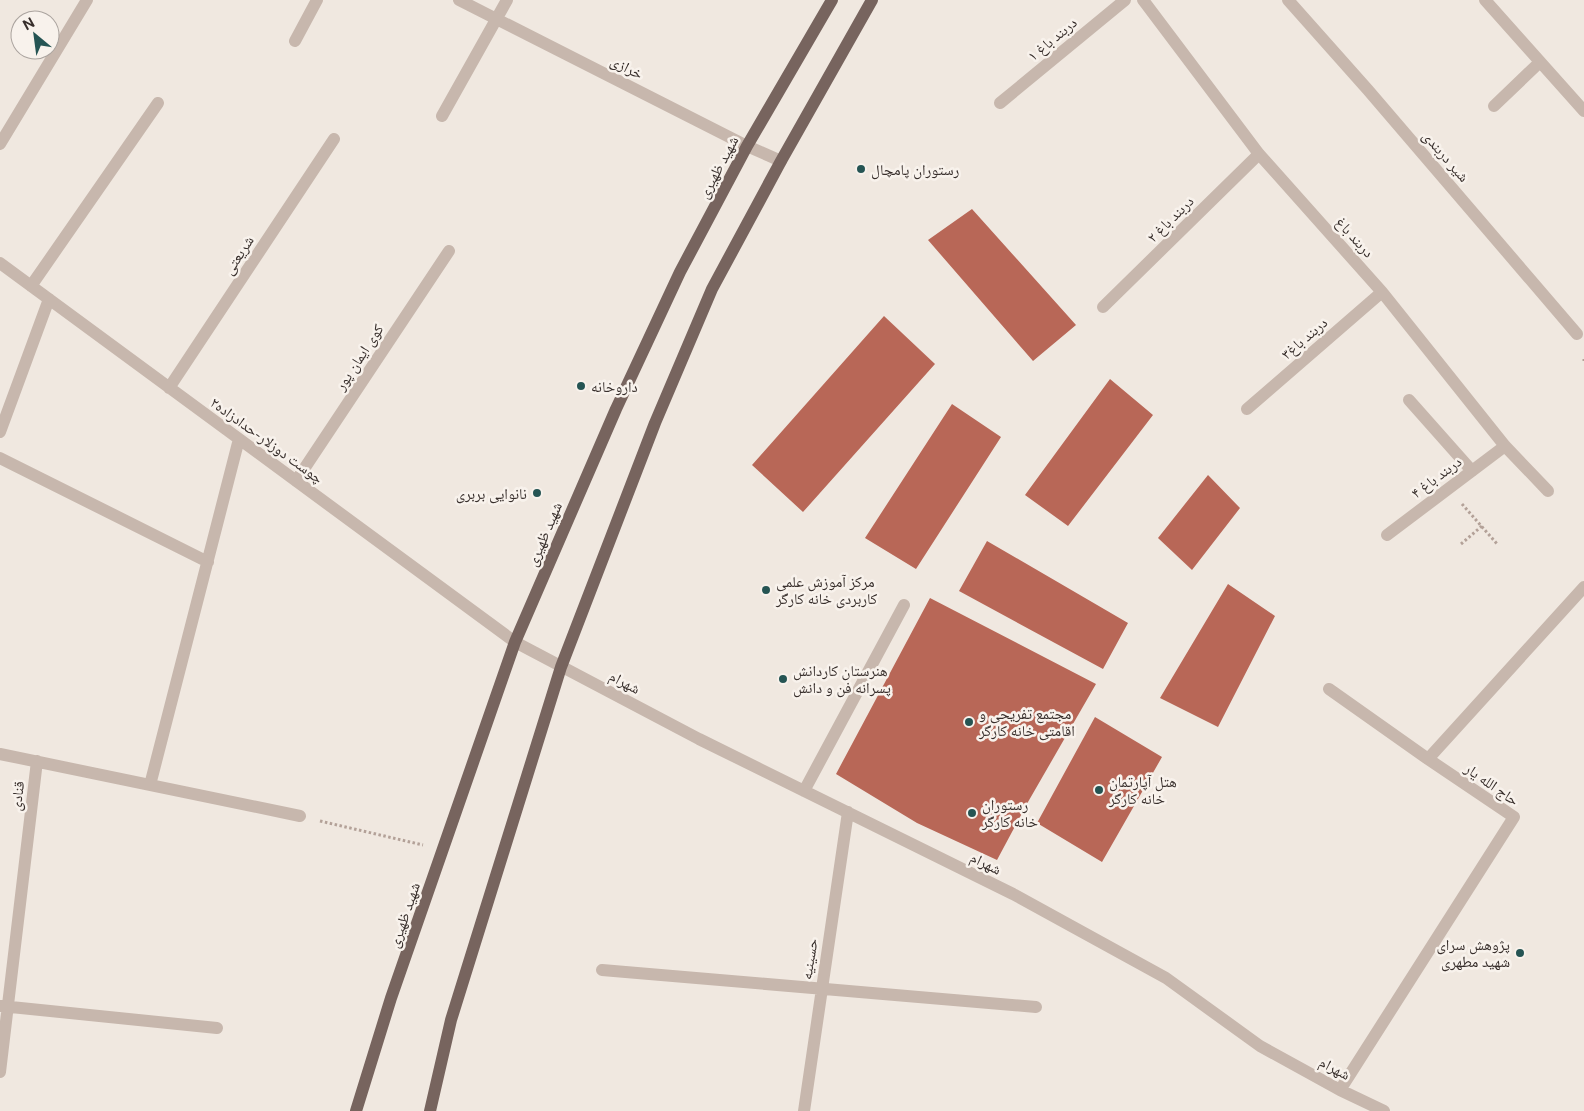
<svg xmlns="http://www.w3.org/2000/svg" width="1584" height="1111" font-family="'Public Sans','Noto Naskh Arabic',sans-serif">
	<rect width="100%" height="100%" fill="#f0e8e0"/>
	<!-- building -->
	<path fill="#b86757" d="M 972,209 L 1076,325 L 1033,361 L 928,240 Z
		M 884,316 L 935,364 L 803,512 L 752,465 Z
		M 1110,379 L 1153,415 L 1068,526 L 1025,495 Z
		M 952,404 L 1001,437 L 916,569 L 865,538 Z
		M 1208,475 L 1240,508 L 1192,570 L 1158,538 Z
		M 987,541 L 1128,623 L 1103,669 L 959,591 Z
		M 1228,584 L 1275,616 L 1218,727 L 1160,698 Z
		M 930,598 L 1096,684 L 1028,802 L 997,860 L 917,823 L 836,774 Z
		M 1095,717 L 1162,757 L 1102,862 L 1037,823 Z"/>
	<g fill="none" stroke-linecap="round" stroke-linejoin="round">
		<!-- path -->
		<path stroke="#b3a198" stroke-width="3" stroke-dasharray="2.5 2.5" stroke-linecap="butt" d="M 1584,359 L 1584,361
			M 1462,504 L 1498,545
			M 1461,544 L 1482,526
			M 320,821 L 423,845"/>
		<!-- minor -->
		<path stroke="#c7b7ad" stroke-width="12" d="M 459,0 L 747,146 L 781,161
			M 1143,0 L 1259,154 L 1382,292 L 1505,446 L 1548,491
			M 1288,0 L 1368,90 L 1577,334
			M 1485,0 L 1584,111
			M 295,41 L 317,0
			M 1000,103 L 1125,0
			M 1494,106 L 1540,62
			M 442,116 L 507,0
			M 0,144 L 87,0
			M 0,263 L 515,642 L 699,739 L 1013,894 L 1166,978 L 1260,1046 L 1340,1090 L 1384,1111
			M 31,286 L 158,103
			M 1103,307 L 1259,154
			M 169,388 L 334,139
			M 1409,400 L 1472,471
			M 1247,409 L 1382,292
			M 0,432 L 49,299
			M 0,458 L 208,562
			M 296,481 L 449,251
			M 1387,535 L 1505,446
			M 1329,689 L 1428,759
			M 0,754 L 300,816
			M 150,785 L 239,439
			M 804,791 L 904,605
			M 602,970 L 1036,1007
			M 1,1006 L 217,1028
			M 0,1072 L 37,761
			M 1340,1090 L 1514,817 L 1428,759 L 1584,587
			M 804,1111 L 848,812"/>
		<!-- major -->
		<path stroke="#77645e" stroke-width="12" d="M 356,1111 L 391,998 L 515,642 L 616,409 L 680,272 L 747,146 L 832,0
			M 430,1111 L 451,1020 L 561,667 L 655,423 L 712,289 L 781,161 L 872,0"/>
	</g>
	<!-- markers -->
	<g fill="#255453" stroke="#f8f2ec" stroke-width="2">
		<circle cx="861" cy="169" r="5"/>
		<circle cx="581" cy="386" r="5"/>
		<circle cx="537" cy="493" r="5"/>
		<circle cx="766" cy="590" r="5"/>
		<circle cx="783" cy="679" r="5"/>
		<circle cx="969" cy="722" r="5"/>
		<circle cx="1099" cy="790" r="5"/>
		<circle cx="972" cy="813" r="5"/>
		<circle cx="1520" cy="953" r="5"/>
	</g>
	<g text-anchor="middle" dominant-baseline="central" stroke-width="5" stroke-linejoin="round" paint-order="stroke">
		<!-- street labels -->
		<g font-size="15" fill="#372e2b" stroke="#f8f2ec">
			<text transform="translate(1052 39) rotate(-40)">دربند باغ ۱</text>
			<text transform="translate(627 67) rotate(27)">خرازی</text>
			<text transform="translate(1446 156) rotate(49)">شیر دربندی</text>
			<text transform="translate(718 167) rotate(-62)">شهید ظهیری</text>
			<text transform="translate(1170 219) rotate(-45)">دربند باغ ۲</text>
			<text transform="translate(1355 237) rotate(48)">دربند باغ</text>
			<text transform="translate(238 255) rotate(-57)">شریعتی</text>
			<text transform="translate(1304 338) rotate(-41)">دربند باغ۳</text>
			<text transform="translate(359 357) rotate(-57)">کوی ایمان پور</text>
			<text transform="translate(267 440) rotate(36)">چوست دوزلار-حدادزاده۲</text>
			<text transform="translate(1436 477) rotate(-37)">دربند باغ ۴</text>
			<text transform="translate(544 534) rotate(-67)">شهید ظهیری</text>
			<text transform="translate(625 682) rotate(28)">شهرام</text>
			<text transform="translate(1492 784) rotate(35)">حاج الله یار</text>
			<text transform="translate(17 796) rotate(-83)">قنادی</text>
			<text transform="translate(986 863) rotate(26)">شهرام</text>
			<text transform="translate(404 915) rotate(-71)">شهید ظهیری</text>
			<text transform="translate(809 959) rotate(-81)">حسینیه</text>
			<text transform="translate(1335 1068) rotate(28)">شهرام</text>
		</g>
		<!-- poi labels -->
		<g font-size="15" fill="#372e2b" stroke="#f8f2ec" text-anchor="start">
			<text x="871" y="169">رستوران پامچال</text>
			<text x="591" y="386">داروخانه</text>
			<text x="527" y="493" text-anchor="end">نانوایی بربری</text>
			<text x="776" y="581">مرکز آموزش علمی<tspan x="776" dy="17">کاربردی خانه کارگر</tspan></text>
			<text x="793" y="670">هنرستان کاردانش<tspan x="793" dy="17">پسرانه فن و دانش</tspan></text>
			<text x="979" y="713">مجتمع تفریحی و<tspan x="979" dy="17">اقامتی خانه کارگر</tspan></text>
			<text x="1109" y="781">هتل آپارتمان<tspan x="1109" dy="17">خانه کارگر</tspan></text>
			<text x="982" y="804">رستوران<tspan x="982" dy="17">خانه کارگر</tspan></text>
			<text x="1510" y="944" text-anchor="end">پژوهش سرای<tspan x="1510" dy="17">شهید مطهری</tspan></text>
		</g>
	</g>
	<!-- north arrow -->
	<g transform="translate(35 35) rotate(331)"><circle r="24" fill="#f8f2ec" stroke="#aba49f"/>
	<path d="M0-4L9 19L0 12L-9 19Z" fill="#255453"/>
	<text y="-8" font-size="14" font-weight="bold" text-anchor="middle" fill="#372e2b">N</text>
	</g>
</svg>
